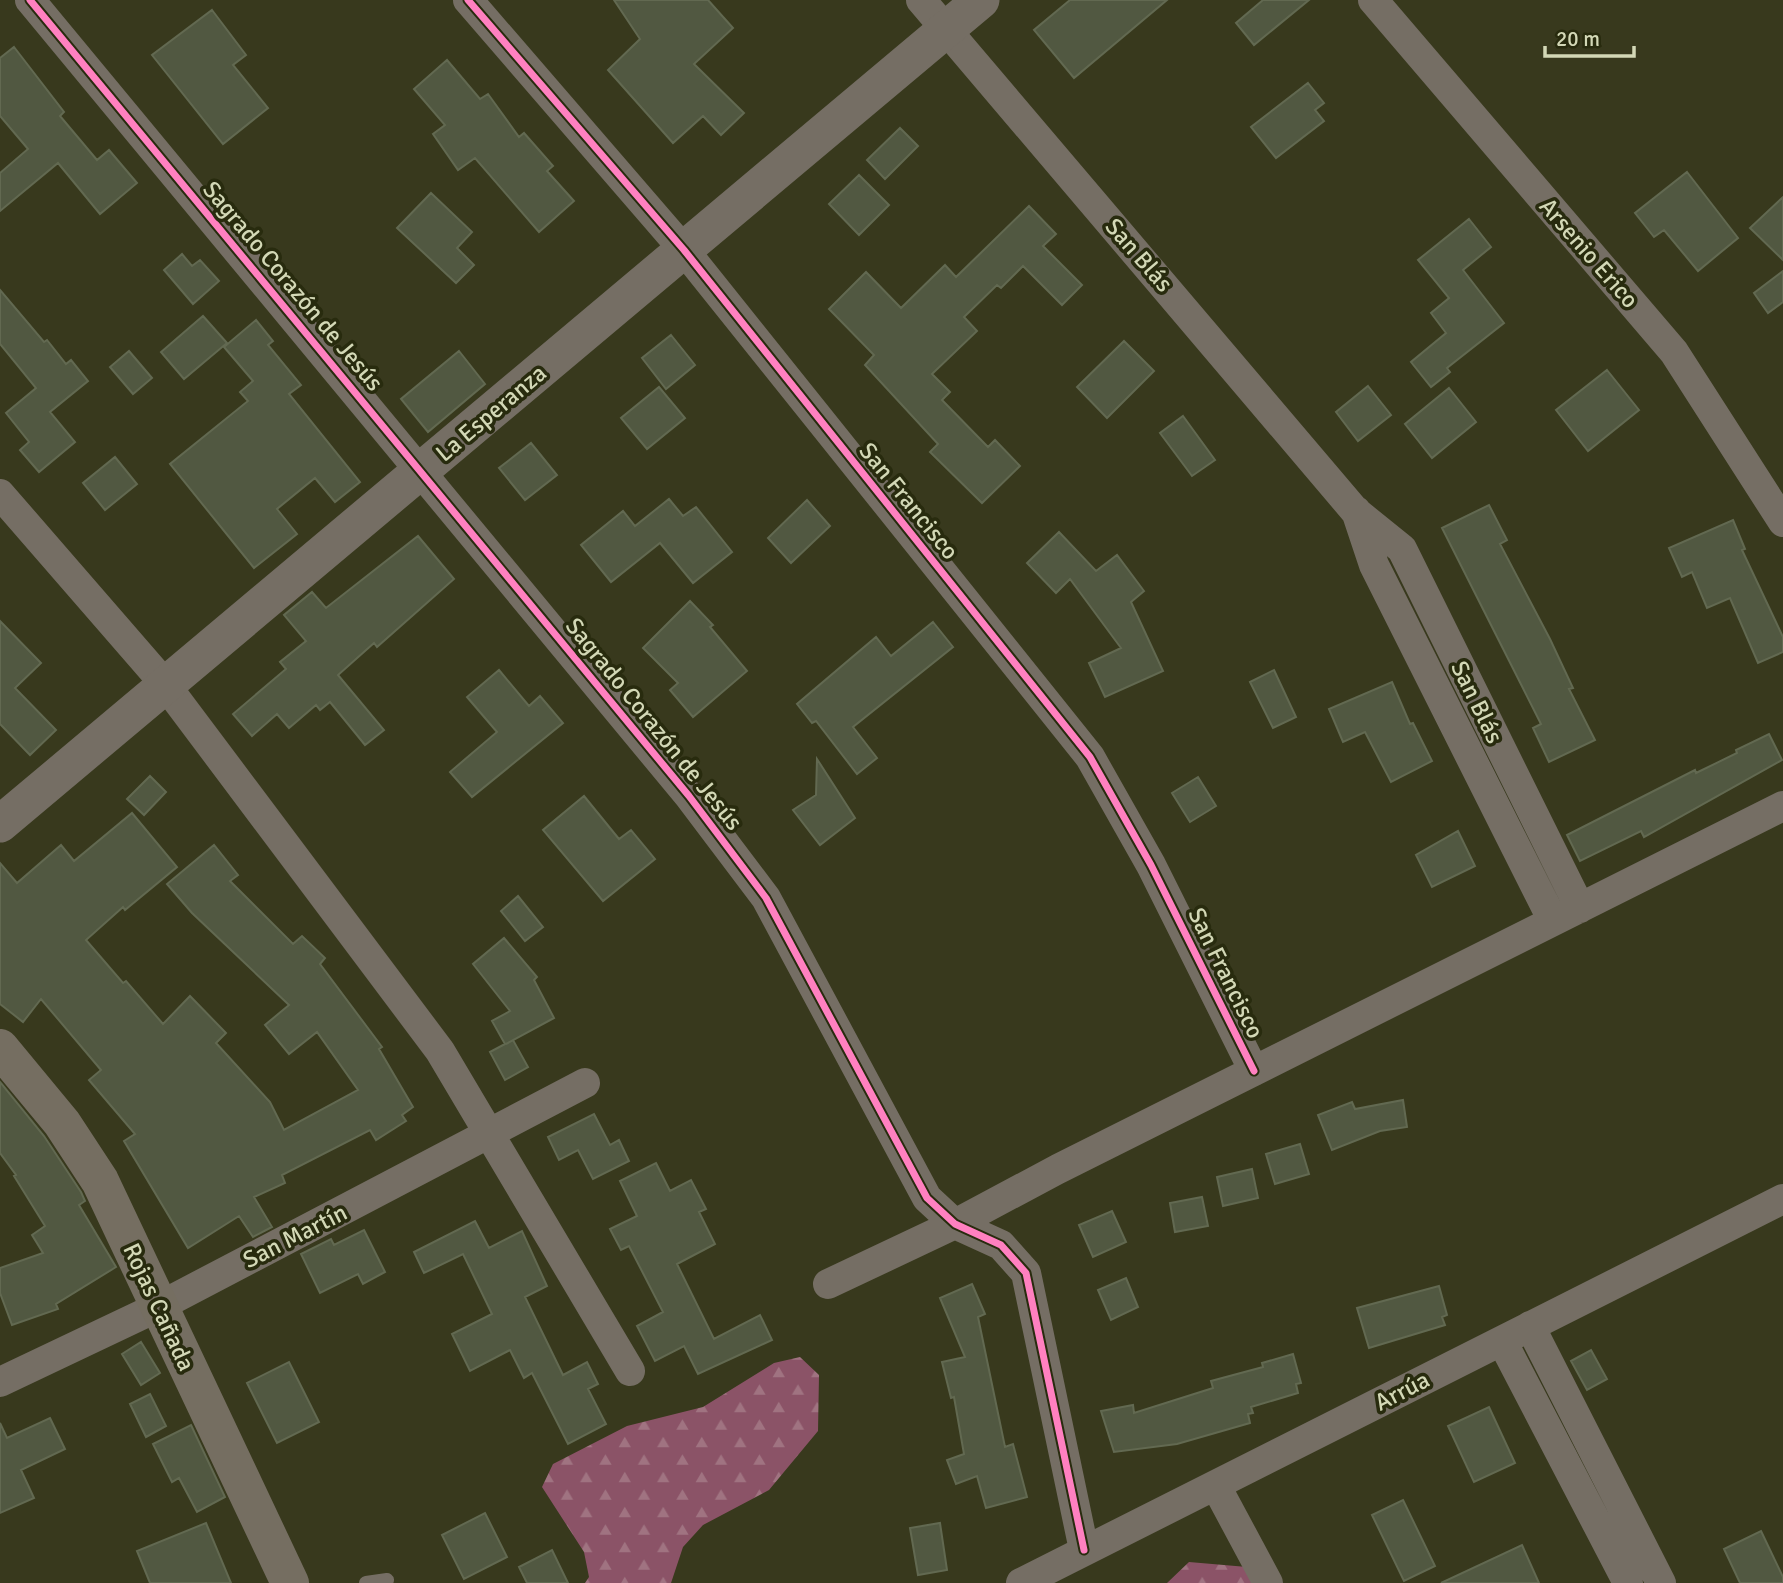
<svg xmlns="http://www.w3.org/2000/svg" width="1783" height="1583" font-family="Signika,sans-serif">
	<defs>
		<pattern id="forest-firs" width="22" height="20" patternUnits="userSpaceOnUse" patternTransform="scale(1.75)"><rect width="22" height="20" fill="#8b5367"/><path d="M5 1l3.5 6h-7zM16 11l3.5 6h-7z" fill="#a07381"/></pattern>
	</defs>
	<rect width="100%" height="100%" fill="#38391d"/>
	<!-- forest -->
	<path fill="url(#forest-firs)" d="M 800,1357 L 819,1375 L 818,1431 L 769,1490 L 703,1525 L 683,1547 L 671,1583 L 585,1583 L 589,1577 L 584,1552 L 542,1487 L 553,1464 L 627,1426 L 703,1407 L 774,1363 Z
		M 1189,1562 L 1247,1567 L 1270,1583 L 1167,1583 Z"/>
	<!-- building -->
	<path fill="#515841" stroke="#626951" stroke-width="2" d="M 614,0 L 708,0 L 733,28 L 694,64 L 744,113 L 721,135 L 703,116 L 673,143 L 608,70 L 640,39 Z
		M 1070,0 L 1167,0 L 1074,78 L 1034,30 Z
		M 1263,0 L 1309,0 L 1254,45 L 1236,23 Z
		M 212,10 L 246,55 L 233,65 L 268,108 L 223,144 L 152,55 Z
		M 14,47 L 64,112 L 60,116 L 97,160 L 109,150 L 137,183 L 100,214 L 58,163 L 0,211 L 0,173 L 28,149 L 0,116 L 0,58 Z
		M 447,60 L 480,99 L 488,94 L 519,137 L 524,133 L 553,166 L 547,171 L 574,201 L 539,232 L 475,158 L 458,170 L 433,134 L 445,125 L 414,89 Z
		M 1308,83 L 1324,103 L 1315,110 L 1324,121 L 1276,158 L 1251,127 Z
		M 900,128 L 918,146 L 885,179 L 867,160 Z
		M 1687,172 L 1738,238 L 1698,271 L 1664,230 L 1654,237 L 1635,213 Z
		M 859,175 L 889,205 L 859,235 L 829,204 Z
		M 431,193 L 472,232 L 457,248 L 474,265 L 456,283 L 397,228 Z
		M 1783,197 L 1783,260 L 1750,228 Z
		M 1029,206 L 1056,234 L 1043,246 L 1082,285 L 1062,305 L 1023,266 L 1001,288 L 997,285 L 964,317 L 977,331 L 932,374 L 950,392 L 942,400 L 988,447 L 995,440 L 1020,466 L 982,503 L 930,452 L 938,444 L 865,365 L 874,355 L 829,309 L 866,272 L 901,308 L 945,265 L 956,277 Z
		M 1469,219 L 1491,247 L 1463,270 L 1504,323 L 1447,368 L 1450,372 L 1431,387 L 1411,362 L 1446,333 L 1431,313 L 1449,298 L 1418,260 Z
		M 182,254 L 192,266 L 200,260 L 219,281 L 193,304 L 164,270 Z
		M 1783,271 L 1783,302 L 1768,313 L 1754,293 Z
		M 0,290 L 44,342 L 47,340 L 66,364 L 71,360 L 88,381 L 50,412 L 75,442 L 39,472 L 20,450 L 29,442 L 6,413 L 36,388 L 0,344 Z
		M 203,316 L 227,343 L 184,379 L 161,352 Z
		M 256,320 L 273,341 L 268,345 L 301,385 L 289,394 L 360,482 L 335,502 L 315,478 L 277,509 L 297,534 L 254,568 L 170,464 L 248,401 L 240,392 L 253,381 L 224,347 Z
		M 671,335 L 695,365 L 666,389 L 642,358 Z
		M 1124,341 L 1154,371 L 1107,418 L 1077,387 Z
		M 129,351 L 152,378 L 133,394 L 110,367 Z
		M 459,351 L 485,384 L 428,432 L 401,399 Z
		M 1607,370 L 1639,410 L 1588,451 L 1556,410 Z
		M 1368,386 L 1391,415 L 1358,441 L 1336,412 Z
		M 659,387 L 685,418 L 647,449 L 621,418 Z
		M 1449,388 L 1476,422 L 1432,458 L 1405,424 Z
		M 1183,416 L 1215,460 L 1192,476 L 1160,433 Z
		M 531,443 L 557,475 L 525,500 L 499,468 Z
		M 115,457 L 137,484 L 105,510 L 83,483 Z
		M 669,499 L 683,516 L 696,507 L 732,552 L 693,583 L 660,543 L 611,582 L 581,545 L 623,511 L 635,526 Z
		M 807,500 L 830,526 L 791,563 L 768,538 Z
		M 1489,505 L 1507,540 L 1500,544 L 1550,639 L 1573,688 L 1569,689 L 1595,740 L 1549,762 L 1533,728 L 1541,724 L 1442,528 Z
		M 1733,520 L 1745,549 L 1742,550 L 1783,637 L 1783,652 L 1758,663 L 1730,598 L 1707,608 L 1692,572 L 1682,577 L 1669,548 Z
		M 1059,532 L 1096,571 L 1117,555 L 1144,591 L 1131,602 L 1163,671 L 1105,697 L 1089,663 L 1121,648 L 1070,579 L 1056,593 L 1027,563 Z
		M 418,536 L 454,579 L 377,647 L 374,643 L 338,675 L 384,730 L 365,745 L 330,702 L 320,710 L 316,705 L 289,728 L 277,714 L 252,736 L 233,714 L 286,669 L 280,662 L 306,641 L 284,615 L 312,592 L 326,608 Z
		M 690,601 L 713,625 L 710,627 L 747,671 L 693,717 L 670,690 L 678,683 L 643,648 Z
		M 0,621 L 41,663 L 15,688 L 56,730 L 30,755 L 0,724 Z
		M 933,622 L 953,647 L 853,727 L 877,758 L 857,774 L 816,721 L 812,723 L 797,704 L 876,637 L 891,656 Z
		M 499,670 L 529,706 L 540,696 L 563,723 L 472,797 L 450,772 L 497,732 L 467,697 Z
		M 1274,670 L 1296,717 L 1273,728 L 1250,682 Z
		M 1392,682 L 1410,724 L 1413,723 L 1432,761 L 1391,782 L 1365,732 L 1343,742 L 1329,709 Z
		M 1769,734 L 1782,760 L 1644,837 L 1641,831 L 1580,861 L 1567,835 L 1695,770 L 1696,773 L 1737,753 L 1736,750 Z
		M 817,759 L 855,818 L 820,845 L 793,810 L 816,795 Z
		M 150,776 L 166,792 L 144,815 L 127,799 Z
		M 1198,777 L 1216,806 L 1190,822 L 1172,793 Z
		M 584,796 L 619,839 L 631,830 L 655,859 L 603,901 L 543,830 Z
		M 132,813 L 177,867 L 125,910 L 123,907 L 86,940 L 123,983 L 126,981 L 163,1024 L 190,996 L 226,1033 L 216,1043 L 270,1102 L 284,1130 L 358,1090 L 317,1032 L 289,1054 L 265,1025 L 289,1005 L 192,913 L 167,884 L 214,845 L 238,875 L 230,881 L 293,944 L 302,936 L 325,958 L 320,964 L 382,1047 L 379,1049 L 413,1107 L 402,1115 L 406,1121 L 376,1140 L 370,1130 L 282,1175 L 285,1183 L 254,1197 L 272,1227 L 253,1237 L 239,1216 L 188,1248 L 124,1141 L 135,1134 L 89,1080 L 101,1070 L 41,999 L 23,1022 L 0,1004 L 0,863 L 17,883 L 61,845 L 74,861 Z
		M 1458,831 L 1475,866 L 1432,887 L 1416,855 Z
		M 518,896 L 543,927 L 525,941 L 501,911 Z
		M 504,938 L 537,977 L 534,980 L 554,1018 L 506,1044 L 513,1040 L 528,1067 L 505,1080 L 490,1052 L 505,1044 L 492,1021 L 510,1011 L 473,964 Z
		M 0,1082 L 44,1136 L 81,1192 L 85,1201 L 79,1205 L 116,1267 L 56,1304 L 58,1309 L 12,1325 L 0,1293 L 0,1268 L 43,1253 L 32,1235 L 45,1226 L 14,1176 L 16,1175 L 0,1153 Z
		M 1403,1100 L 1407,1127 L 1380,1131 L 1332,1150 L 1318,1115 L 1352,1102 L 1355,1109 Z
		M 594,1114 L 610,1145 L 619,1140 L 629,1161 L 593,1179 L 578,1150 L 559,1160 L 548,1137 Z
		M 1300,1144 L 1309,1174 L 1275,1184 L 1266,1154 Z
		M 656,1163 L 670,1191 L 691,1180 L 706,1209 L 699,1212 L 715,1244 L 677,1264 L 714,1339 L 760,1315 L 772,1340 L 698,1374 L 684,1346 L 655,1361 L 637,1326 L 663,1312 L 629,1246 L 621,1250 L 610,1229 L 637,1216 L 620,1181 Z
		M 1252,1169 L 1258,1198 L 1223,1206 L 1217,1177 Z
		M 1202,1197 L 1208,1226 L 1175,1232 L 1170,1203 Z
		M 1112,1211 L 1126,1242 L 1093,1257 L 1079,1225 Z
		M 475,1221 L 489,1248 L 522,1231 L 547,1286 L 525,1297 L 563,1375 L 587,1362 L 598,1384 L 588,1389 L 606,1424 L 568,1444 L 532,1373 L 524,1378 L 510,1350 L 470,1371 L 452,1334 L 492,1314 L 463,1254 L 424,1273 L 414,1252 Z
		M 364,1230 L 385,1272 L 363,1284 L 358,1274 L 320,1293 L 301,1254 L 331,1239 L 334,1245 Z
		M 1126,1278 L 1138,1307 L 1111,1320 L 1098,1290 Z
		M 972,1284 L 985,1314 L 978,1317 L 1005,1447 L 1013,1444 L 1027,1497 L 986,1508 L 977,1476 L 956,1484 L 947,1460 L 964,1454 L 954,1397 L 951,1398 L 942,1362 L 965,1357 L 940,1298 Z
		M 1439,1286 L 1447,1315 L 1442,1317 L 1445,1325 L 1369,1348 L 1357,1308 Z
		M 141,1342 L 160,1373 L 141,1385 L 122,1354 Z
		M 1591,1350 L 1607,1379 L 1587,1390 L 1571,1361 Z
		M 1293,1354 L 1301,1383 L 1296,1384 L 1298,1393 L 1251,1407 L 1253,1413 L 1248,1414 L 1250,1423 L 1177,1444 L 1114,1452 L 1101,1411 L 1133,1405 L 1134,1413 L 1213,1388 L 1211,1381 L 1263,1367 L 1262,1363 Z
		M 289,1362 L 319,1422 L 277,1443 L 247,1383 Z
		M 150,1394 L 166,1426 L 146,1437 L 130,1404 Z
		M 1489,1407 L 1515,1463 L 1474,1482 L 1448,1426 Z
		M 50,1418 L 65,1449 L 21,1470 L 34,1498 L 0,1513 L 0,1423 L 7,1438 Z
		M 191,1425 L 225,1497 L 197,1512 L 179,1478 L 172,1482 L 153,1444 Z
		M 1403,1500 L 1435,1566 L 1404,1581 L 1372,1515 Z
		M 485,1513 L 507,1557 L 464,1579 L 442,1535 Z
		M 206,1523 L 231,1583 L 150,1583 L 137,1551 Z
		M 940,1523 L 947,1570 L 918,1575 L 910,1528 Z
		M 1761,1531 L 1783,1577 L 1783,1583 L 1740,1583 L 1724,1549 Z
		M 1522,1545 L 1539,1583 L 1441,1583 Z
		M 552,1550 L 568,1583 L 527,1583 L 519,1567 Z"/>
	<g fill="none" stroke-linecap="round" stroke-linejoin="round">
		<!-- service -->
		<path stroke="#756e64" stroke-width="14" d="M 366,1583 L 387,1580"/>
		<!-- minor -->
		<path stroke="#756e64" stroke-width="30" d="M 30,0 L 689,796 L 766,898 L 927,1198 L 955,1224 L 1001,1245 L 1026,1273 L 1084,1550
			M 468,0 L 684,250 L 1090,757 L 1151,865 L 1254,1071
			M 921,0 L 1355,511 L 1402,549 L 1580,908
			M 1373,0 L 1674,352 L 1783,522
			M 0,494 L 164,683 L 440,1051 L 630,1371
			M 1356,511 L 1374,565 L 1553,921
			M 828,1284 L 955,1224 L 1058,1169 L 1783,806
			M 1530,1326 L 1661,1583
			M 1502,1341 L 1628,1583
			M 0,1382 L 158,1307 L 585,1083
			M 1216,1486 L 1268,1583
			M 1021,1583 L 1783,1199"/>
		<!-- tertiary -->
		<path stroke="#756e64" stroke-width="37" d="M 0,824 L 981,0"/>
		<!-- secondary -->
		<path stroke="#756e61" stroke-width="38" d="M 0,1048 L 62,1123 L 100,1181 L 290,1583"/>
		<defs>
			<path id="cycleway" d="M 30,0 L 689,796 L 766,898 L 927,1198 L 955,1224 L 1001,1245 L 1026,1273 L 1084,1550
				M 468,0 L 684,250 L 1090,757 L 1151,865 L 1254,1071"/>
		</defs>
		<!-- cycleway casing -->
		<use href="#cycleway" stroke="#282b0e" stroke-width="11"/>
		<!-- cycleway -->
		<use href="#cycleway" stroke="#ff80c0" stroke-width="7"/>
	</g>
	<g text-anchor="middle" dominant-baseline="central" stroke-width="7" stroke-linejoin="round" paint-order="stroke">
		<!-- street labels -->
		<g font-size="24" fill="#d3d8b6" stroke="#282b0e">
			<text transform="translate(1589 253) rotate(49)">Arsenio Erico</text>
			<text transform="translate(1139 255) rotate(49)">San Blás</text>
			<text transform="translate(293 286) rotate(50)">Sagrado Corazón de Jesús</text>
			<text transform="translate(491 413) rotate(-40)">La Esperanza</text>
			<text transform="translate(909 501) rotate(51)">San Francisco</text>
			<text transform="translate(1477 702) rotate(64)">San Blás</text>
			<text transform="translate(654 724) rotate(51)">Sagrado Corazón de Jesús</text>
			<text transform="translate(1226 973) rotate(64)">San Francisco</text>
			<text transform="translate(295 1236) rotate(-27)">San Martín</text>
			<text transform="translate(159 1307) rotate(65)">Rojas Cañada</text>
			<text transform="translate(1402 1391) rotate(-27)">Arrúa</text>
		</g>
	</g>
	<!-- scale -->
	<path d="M1545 46v10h89v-10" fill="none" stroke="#d3d8b6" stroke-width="3.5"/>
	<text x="1556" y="46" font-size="21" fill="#d3d8b6" stroke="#282b0e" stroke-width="5" paint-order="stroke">20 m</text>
</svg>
